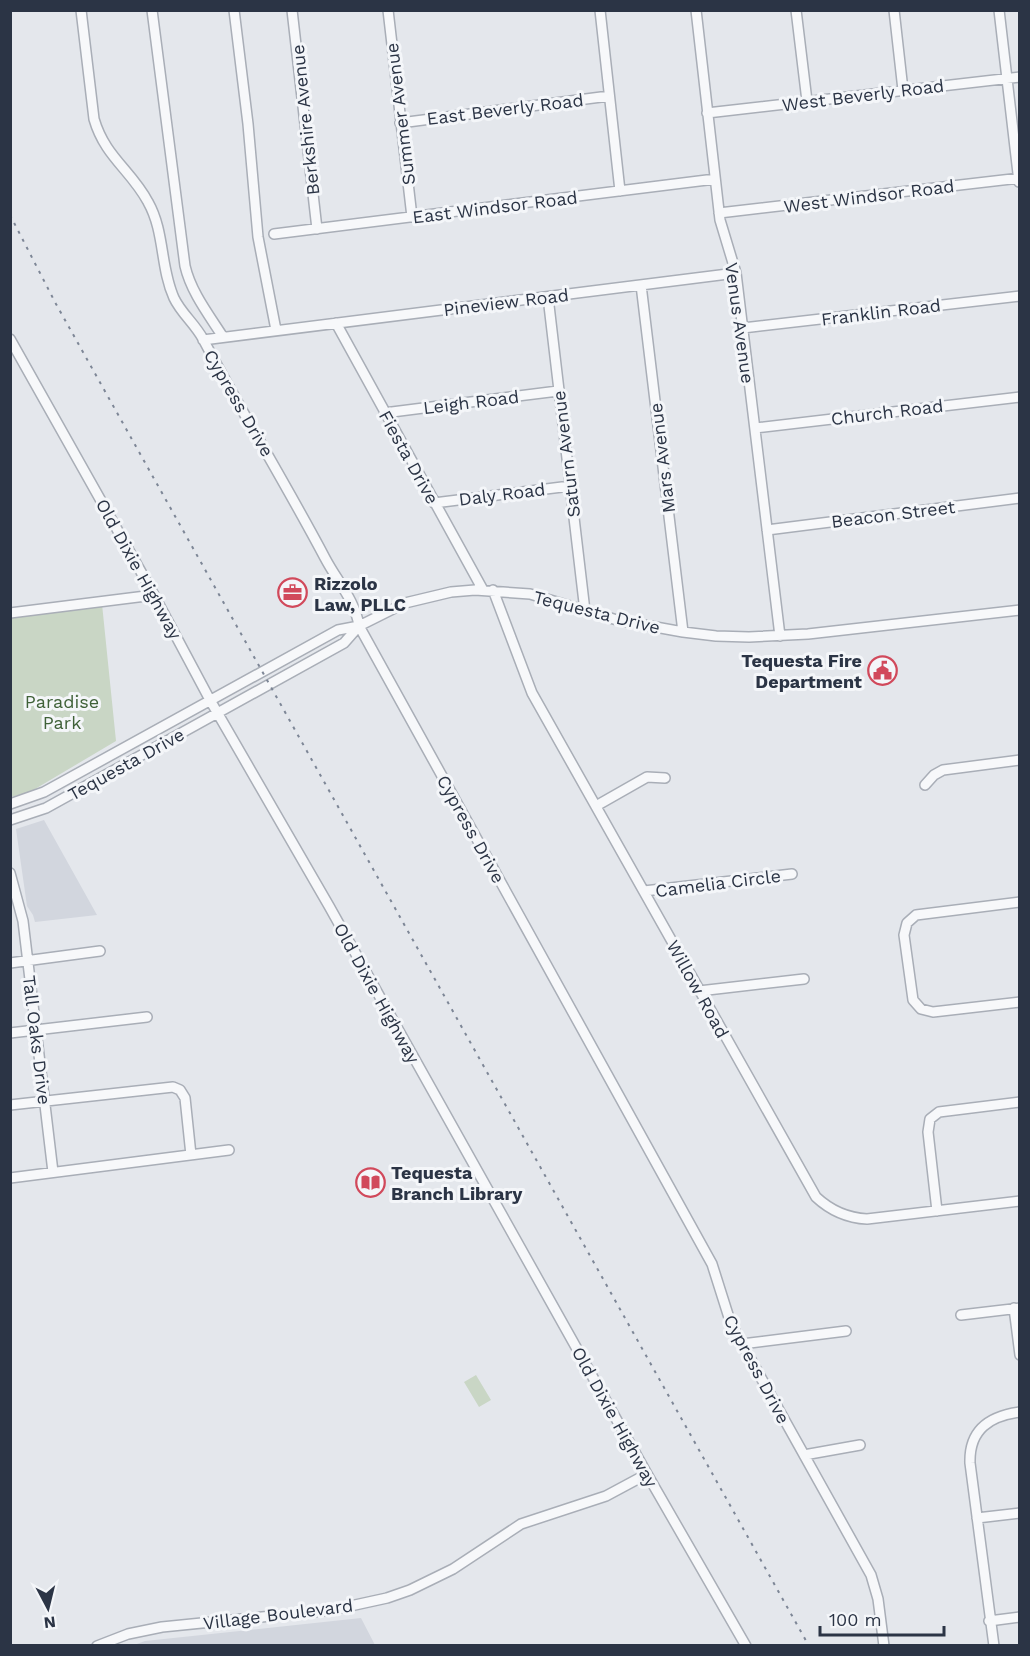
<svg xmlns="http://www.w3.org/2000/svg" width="1030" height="1656" font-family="'Work Sans',sans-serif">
	<rect width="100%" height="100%" fill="#e4e7ec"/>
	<!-- built -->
	<path fill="#d2d6de" d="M 44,820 L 97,915 L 35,922 L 33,915 L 27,906 L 16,829 Z
		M 361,1618 L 375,1645 L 134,1645 L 145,1641 Z"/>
	<!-- green -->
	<path fill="#c9d6c5" d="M 102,604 L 116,741 L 30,792 L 11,797 L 11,616 Z
		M 476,1375 L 491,1400 L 479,1407 L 464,1382 Z"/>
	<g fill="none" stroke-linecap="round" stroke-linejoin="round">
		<defs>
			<path id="minor" d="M 81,10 L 94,119 C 105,157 131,170 148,202 C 165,232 160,267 174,298 C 181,313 195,324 203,339 C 242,413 286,484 325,558 C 337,581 355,600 359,626 L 712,1264 L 731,1324 L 871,1575 L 878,1599 L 884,1646
				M 152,10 L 185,266 C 191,292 209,315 223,337
				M 234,10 L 248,124 L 258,237 L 276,330
				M 292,10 L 317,229
				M 388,10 L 412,217
				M 600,10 L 620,191
				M 696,10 L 720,220 L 736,273 L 780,636
				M 796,10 L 807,101
				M 894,10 L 903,90
				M 999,10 L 1019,182
				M 707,113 L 1020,77
				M 400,123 L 609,96
				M 719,213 L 1020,178
				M 274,234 L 715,179
				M 641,285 L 683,632
				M 548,297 L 585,611
				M 336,323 L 483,590
				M 743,328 L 1020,296
				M 10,339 L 154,595 L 210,700 L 329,906 L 647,1474 L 746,1646
				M 203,340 L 736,273
				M 384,413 L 558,391
				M 755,428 L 1020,397
				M 434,503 L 570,486
				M 767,530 L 1020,498
				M 493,590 L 532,693 L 816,1197 C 831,1211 847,1218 867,1219 L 1020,1201
				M 10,613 L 154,595
				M 925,785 L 934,775 L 943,770 L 1020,760
				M 10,804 L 44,792 L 338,630 L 359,626
				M 596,806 L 647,777 L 665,778
				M 10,820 L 46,808 L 344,643 L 359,626 L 405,603 L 451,592 L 475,590 L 530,594 L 617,620 L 683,632 L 716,636 L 749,637 L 808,634 L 1020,610
				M 10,873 L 23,921 L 53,1172
				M 644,891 L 792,874
				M 1020,902 L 916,915 L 907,923 L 904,935 L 913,1000 L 921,1009 L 933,1012 L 1020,1002
				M 10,963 L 100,951
				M 699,991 L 804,979
				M 10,1033 L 147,1017
				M 10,1105 L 173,1087 L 180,1090 L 185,1098 L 191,1155
				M 10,1178 L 229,1150
				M 937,1211 L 928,1132 L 930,1119 L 939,1112 L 1020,1102
				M 1014,1308 L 1020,1355
				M 961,1315 L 1020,1308
				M 742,1344 L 846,1331
				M 804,1455 L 860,1445
				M 977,1518 L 1020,1513
				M 989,1621 L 1020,1617
				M 97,1646 L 128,1634 L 162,1627 L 332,1610 L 387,1598 L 410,1590 L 453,1569 L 521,1524 L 606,1496 L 647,1474
				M 994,1646 L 970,1463 C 969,1429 990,1416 1020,1412"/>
		</defs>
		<!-- minor casing -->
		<use href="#minor" stroke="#a9aeb7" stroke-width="12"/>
		<!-- minor -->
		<use href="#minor" stroke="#f7f8fa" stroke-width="9"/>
		<!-- rail -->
		<path stroke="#7d8696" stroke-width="2" stroke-dasharray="3 6" stroke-linecap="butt" d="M 10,215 L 56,304 L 809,1646"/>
	</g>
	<!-- icons -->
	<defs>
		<symbol id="office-ring" viewBox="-11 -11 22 22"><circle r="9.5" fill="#f4f6f9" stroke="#d1495b" stroke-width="1.5"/><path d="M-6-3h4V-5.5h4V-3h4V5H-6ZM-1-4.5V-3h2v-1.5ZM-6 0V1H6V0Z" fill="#d1495b"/></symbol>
		<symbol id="civic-ring" viewBox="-11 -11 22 22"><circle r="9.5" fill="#f4f6f9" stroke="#d1495b" stroke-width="1.5"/><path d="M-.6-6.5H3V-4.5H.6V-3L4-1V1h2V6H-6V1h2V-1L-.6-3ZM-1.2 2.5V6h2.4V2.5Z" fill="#d1495b"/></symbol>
		<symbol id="library-ring" viewBox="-11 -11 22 22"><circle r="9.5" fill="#f4f6f9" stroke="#d1495b" stroke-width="1.5"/><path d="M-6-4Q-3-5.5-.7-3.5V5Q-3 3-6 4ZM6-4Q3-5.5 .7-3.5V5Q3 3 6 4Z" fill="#d1495b"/></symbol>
	</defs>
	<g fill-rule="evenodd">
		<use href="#office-ring" x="276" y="576" width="33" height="33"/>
		<use href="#civic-ring" x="866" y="654" width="33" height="33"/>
		<use href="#library-ring" x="354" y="1166" width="33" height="33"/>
	</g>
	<g text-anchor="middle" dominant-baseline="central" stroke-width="6" stroke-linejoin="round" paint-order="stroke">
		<!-- street labels -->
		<g font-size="18" fill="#2b3445" stroke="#f4f6f9">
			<text transform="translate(863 95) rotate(-7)">West Beverly Road</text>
			<text transform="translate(505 109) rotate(-7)">East Beverly Road</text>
			<text transform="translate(400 114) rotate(-97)">Summer Avenue</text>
			<text transform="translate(305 120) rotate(-96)">Berkshire Avenue</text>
			<text transform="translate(869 196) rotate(-7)">West Windsor Road</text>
			<text transform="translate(495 207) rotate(-7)">East Windsor Road</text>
			<text transform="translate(506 302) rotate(-7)">Pineview Road</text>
			<text transform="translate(881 312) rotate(-7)">Franklin Road</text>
			<text transform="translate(740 323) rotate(82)">Venus Avenue</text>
			<text transform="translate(471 402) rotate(-7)">Leigh Road</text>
			<text transform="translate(239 403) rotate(60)">Cypress Drive</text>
			<text transform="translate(887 412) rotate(-7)">Church Road</text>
			<text transform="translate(566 454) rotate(-97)">Saturn Avenue</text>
			<text transform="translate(409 457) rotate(61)">Fiesta Drive</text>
			<text transform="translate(662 458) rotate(-97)">Mars Avenue</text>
			<text transform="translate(502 494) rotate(-7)">Daly Road</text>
			<text transform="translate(893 514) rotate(-7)">Beacon Street</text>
			<text transform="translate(139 569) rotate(61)">Old Dixie Highway</text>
			<text transform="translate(597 612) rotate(14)">Tequesta Drive</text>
			<text transform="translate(126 764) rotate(-29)">Tequesta Drive</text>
			<text transform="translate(471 829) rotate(61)">Cypress Drive</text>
			<text transform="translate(718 883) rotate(-7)">Camelia Circle</text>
			<text transform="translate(698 989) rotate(61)">Willow Road</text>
			<text transform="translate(377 993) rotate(61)">Old Dixie Highway</text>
			<text transform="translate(37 1040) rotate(83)">Tall Oaks Drive</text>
			<text transform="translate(757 1369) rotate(62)">Cypress Drive</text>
			<text transform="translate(615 1417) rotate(61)">Old Dixie Highway</text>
			<text transform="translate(278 1614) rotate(-7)">Village Boulevard</text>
		</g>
		<!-- poi labels -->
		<g font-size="18" font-weight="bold" fill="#2b3445" stroke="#f4f6f9" text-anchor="start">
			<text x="314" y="583">Rizzolo<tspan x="314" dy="21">Law, PLLC</tspan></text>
			<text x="862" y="660" text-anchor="end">Tequesta Fire<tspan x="862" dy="21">Department</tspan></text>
			<text x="391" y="1172">Tequesta<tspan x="391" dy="21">Branch Library</tspan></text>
		</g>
		<!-- park labels -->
		<g font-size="18" fill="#3f6138" stroke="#f4f6f9">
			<text x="62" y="701">Paradise<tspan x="62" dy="21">Park</tspan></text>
		</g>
	</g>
	<!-- border -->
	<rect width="1030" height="1656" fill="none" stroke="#2b3445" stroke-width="24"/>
	<!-- north arrow -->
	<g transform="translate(48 1608) rotate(173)" stroke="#f4f6f9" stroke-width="4.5" paint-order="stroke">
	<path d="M0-4.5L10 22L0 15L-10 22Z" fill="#2b3445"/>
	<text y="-9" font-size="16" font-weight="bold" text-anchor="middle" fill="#2b3445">N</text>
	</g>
	<!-- scale -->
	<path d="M820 1626v9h124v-9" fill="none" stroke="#2b3445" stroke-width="3"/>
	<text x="829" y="1626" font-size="18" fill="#2b3445" stroke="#f4f6f9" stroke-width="4.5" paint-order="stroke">100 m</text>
</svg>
